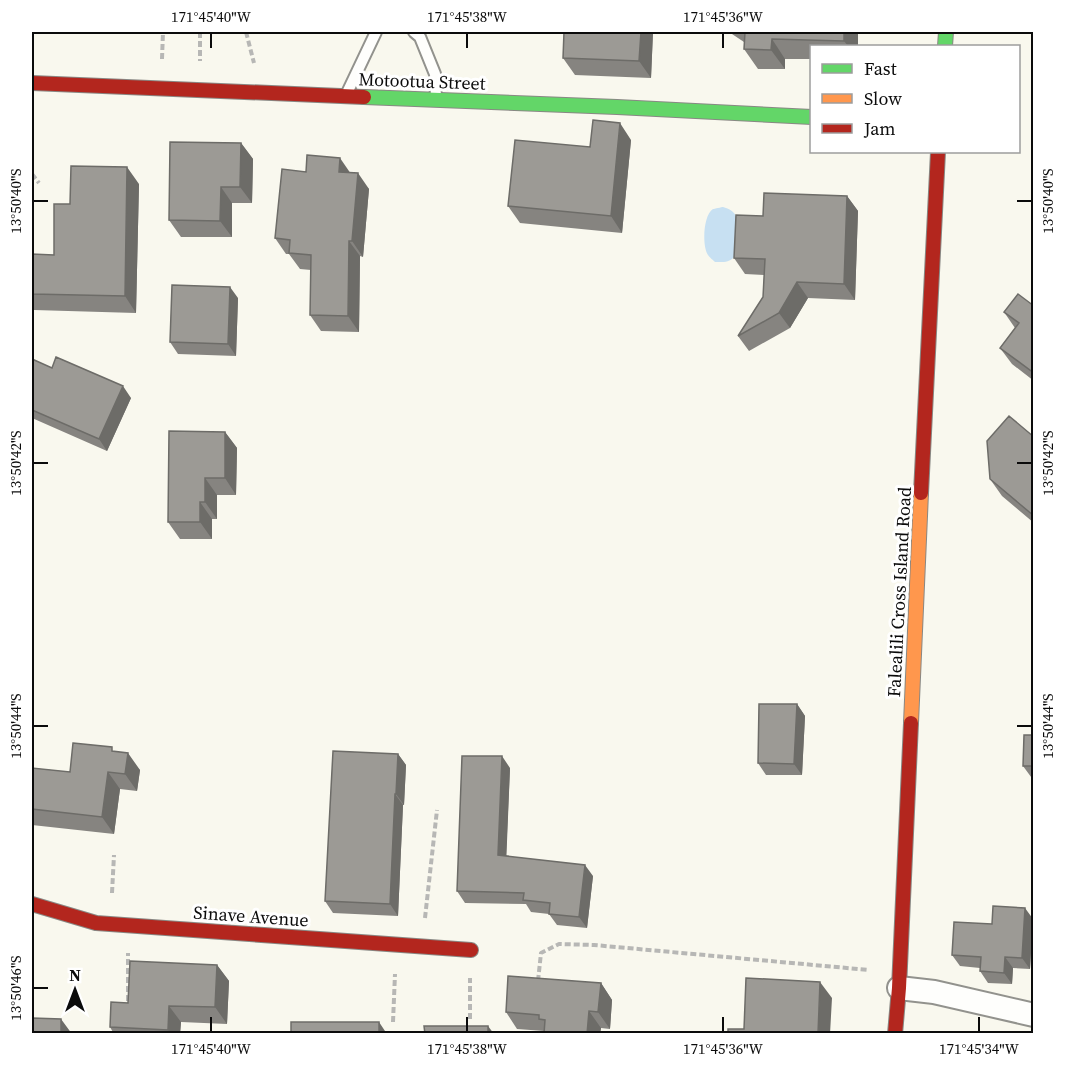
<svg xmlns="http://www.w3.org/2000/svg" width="1065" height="1065" font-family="'Source Serif 4',serif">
	<rect width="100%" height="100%" fill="#f9f8ee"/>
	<!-- water -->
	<path fill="#c7e0f2" d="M 723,207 C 729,209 735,211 737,219 C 739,226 738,251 734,257 C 729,263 722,262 715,262 C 714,261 709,257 708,255 C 702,247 703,215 713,209 C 714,209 722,207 723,207 Z"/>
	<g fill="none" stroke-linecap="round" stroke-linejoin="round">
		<defs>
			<path id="lane" d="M 414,32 L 420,37 L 435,74 L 436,98
				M 347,93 L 376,32"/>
			<path id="street" d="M 899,988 L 934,992 L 1034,1015"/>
			<path id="fast" d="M 945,46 L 946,32
				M 364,97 L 617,107 L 812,117"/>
			<path id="slow" d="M 911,723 L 921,493"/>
			<path id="jam" d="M 32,83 L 364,97
				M 921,493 L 938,152
				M 32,904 L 96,923 L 471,950
				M 895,1034 L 899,988 L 911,723"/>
		</defs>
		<!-- lane casing -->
		<use href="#lane" stroke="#92928d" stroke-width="14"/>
		<!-- street casing -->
		<use href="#street" stroke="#92928d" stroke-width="26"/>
		<!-- fast casing -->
		<use href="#fast" stroke="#898884" stroke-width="16"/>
		<!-- slow casing -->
		<use href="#slow" stroke="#898884" stroke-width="16"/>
		<!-- jam casing -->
		<use href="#jam" stroke="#898884" stroke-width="16"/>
		<!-- path -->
		<path stroke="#b7b7b5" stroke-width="4" stroke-dasharray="6 3" stroke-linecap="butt" d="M 200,32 L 200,61
			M 246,32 L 254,63
			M 162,59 L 163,32
			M 32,174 L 39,183
			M 112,893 L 114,855
			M 425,918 L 437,810
			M 538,981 L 541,953 L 559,944 L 594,945 L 869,970
			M 128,1001 L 128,953
			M 470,1019 L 470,978
			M 393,1022 L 395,974"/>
		<!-- lane -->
		<use href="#lane" stroke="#fefefc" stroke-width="10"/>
		<!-- street -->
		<use href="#street" stroke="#fefefc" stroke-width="22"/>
		<!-- fast -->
		<use href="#fast" stroke="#63d668" stroke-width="14"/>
		<!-- slow -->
		<use href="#slow" stroke="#ff974d" stroke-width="14"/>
		<!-- jam -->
		<use href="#jam" stroke="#b3261e" stroke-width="14"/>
	</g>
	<!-- wall -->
	<path fill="#868480" d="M 32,32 L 39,32 L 39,33 L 32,33 Z
		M 564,32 L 653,32 L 651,78 L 575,75 L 563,58 Z
		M 729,32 L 858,32 L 858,46 L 812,46 L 812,59 L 785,59 L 785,69 L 758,69 L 744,49 L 744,42 Z
		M 631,140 L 622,233 L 520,223 L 508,206 L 590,147 Z
		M 241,143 L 253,159 L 252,203 L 232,203 L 232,237 L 181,237 L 169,220 Z
		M 306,172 L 351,173 L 369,189 L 363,257 L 360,256 L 359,332 L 321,331 L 310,315 L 311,270 L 300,269 L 289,254 L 286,254 L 275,238 Z
		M 139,184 L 136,313 L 34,310 L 32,307 L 32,254 L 54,255 Z
		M 847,196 L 858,211 L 855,300 L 808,298 L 790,328 L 749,351 L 738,336 L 763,297 L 764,275 L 745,274 L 734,258 L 763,216 Z
		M 238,298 L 236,356 L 178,354 L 170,342 Z
		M 1034,306 L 1034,381 L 1012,364 L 1000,348 L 1015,328 L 1004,312 Z
		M 32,359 L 52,368 L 131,398 L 107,451 L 32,418 Z
		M 225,432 L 237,448 L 236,495 L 217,495 L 217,519 L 212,519 L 212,539 L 180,539 L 168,522 Z
		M 1034,437 L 1034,523 L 1002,496 L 990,479 Z
		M 797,704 L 805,716 L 802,775 L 766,775 L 758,763 Z
		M 1034,735 L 1034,781 L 1023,766 Z
		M 115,752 L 140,770 L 137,791 L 120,789 L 114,834 L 32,825 L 32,768 L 70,772 Z
		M 398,754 L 406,765 L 404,805 L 403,805 L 398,916 L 333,913 L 325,901 Z
		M 510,768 L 506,856 L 593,876 L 587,928 L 557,925 L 549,914 L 531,912 L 526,904 L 465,903 L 457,891 Z
		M 1033,919 L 1030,969 L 1013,968 L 1012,984 L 988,983 L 980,971 L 980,968 L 960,966 L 952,955 L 992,924 Z
		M 217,965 L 229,981 L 227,1024 L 181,1022 L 180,1034 L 114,1034 L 110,1027 L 128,1003 Z
		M 601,983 L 612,1000 L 610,1029 L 601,1028 L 600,1034 L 544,1034 L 544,1031 L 517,1029 L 506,1012 Z"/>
	<!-- shaded-wall -->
	<path fill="#6d6c68" d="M 641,32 L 653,32 L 651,78 L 639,61 Z
		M 844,32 L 858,32 L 858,46 L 848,46 L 844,41 Z
		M 772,39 L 785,59 L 785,69 L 771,50 Z
		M 620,123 L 631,140 L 622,233 L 611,216 Z
		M 241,143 L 253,159 L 252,203 L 240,187 Z
		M 340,158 L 351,174 L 339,172 Z
		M 127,167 L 139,184 L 136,313 L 125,296 Z
		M 358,173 L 369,189 L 363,257 L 352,241 Z
		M 221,187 L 232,203 L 232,237 L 220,221 Z
		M 847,196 L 858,211 L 855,300 L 844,284 Z
		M 349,241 L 360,256 L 359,332 L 348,316 Z
		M 797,282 L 808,298 L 790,328 L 779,313 Z
		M 230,287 L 238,298 L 236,356 L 228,344 Z
		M 123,386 L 131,398 L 107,451 L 99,439 Z
		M 225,432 L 237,448 L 236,495 L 225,478 Z
		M 205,478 L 217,495 L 217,519 L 205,502 Z
		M 200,502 L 212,519 L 212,539 L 200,522 Z
		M 797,704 L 805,716 L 802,775 L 794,764 Z
		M 128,753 L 140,770 L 137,791 L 125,774 Z
		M 398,754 L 406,765 L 404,805 L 396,794 Z
		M 502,756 L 510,768 L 506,866 L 498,855 Z
		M 108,772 L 120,789 L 114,834 L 102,817 Z
		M 395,794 L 403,805 L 398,916 L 390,904 Z
		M 585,865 L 593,876 L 587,928 L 579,917 Z
		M 1025,908 L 1033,919 L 1030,969 L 1022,958 Z
		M 1005,957 L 1013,968 L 1012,984 L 1004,973 Z
		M 217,965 L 229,981 L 227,1024 L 215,1007 Z
		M 820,982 L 832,998 L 830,1034 L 818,1034 Z
		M 601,983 L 612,1000 L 610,1029 L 598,1012 Z
		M 169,1006 L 181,1022 L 180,1034 L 171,1034 L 168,1030 Z
		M 589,1011 L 601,1028 L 600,1034 L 587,1034 Z
		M 61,1019 L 72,1034 L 61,1034 Z
		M 379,1022 L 387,1034 L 379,1034 Z
		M 488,1026 L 494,1034 L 488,1034 Z"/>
	<!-- building -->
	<path fill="#9c9a95" stroke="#6d6c68" stroke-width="1.5" d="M 564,32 L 641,32 L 639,61 L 563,58 Z
		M 745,32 L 844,32 L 844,41 L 772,39 L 771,50 L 744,49 Z
		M 593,120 L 620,123 L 611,216 L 508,206 L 515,140 L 590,147 Z
		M 170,142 L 241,143 L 240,187 L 221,187 L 220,221 L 169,220 Z
		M 307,155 L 340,158 L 339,172 L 358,173 L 352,241 L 349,241 L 348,316 L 310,315 L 311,255 L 289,253 L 290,240 L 275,238 L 282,169 L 306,172 Z
		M 71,166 L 127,167 L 125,296 L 32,294 L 32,254 L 54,255 L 54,204 L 70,204 Z
		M 764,193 L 847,196 L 844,284 L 797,282 L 779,313 L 738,336 L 763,297 L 765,259 L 734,258 L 736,215 L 763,216 Z
		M 172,285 L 230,287 L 228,344 L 170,342 Z
		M 1018,294 L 1034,306 L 1034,373 L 1000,348 L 1019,323 L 1004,312 Z
		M 56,357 L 123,386 L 99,439 L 32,410 L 32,359 L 52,368 Z
		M 1009,416 L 1034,437 L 1034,516 L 990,479 L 987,441 Z
		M 169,431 L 225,432 L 225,478 L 205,478 L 205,502 L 200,502 L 200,522 L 168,522 Z
		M 759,704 L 797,704 L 794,764 L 758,763 Z
		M 1024,735 L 1034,735 L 1034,766 L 1023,766 Z
		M 73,743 L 112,747 L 112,751 L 128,753 L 125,774 L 108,772 L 102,817 L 32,809 L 32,768 L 70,772 Z
		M 333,751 L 398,754 L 396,794 L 395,794 L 390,904 L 325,901 Z
		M 462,756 L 502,756 L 498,855 L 585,865 L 579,917 L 549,914 L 550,903 L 523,900 L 524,893 L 457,891 Z
		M 993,906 L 1025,908 L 1022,958 L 1005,957 L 1004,973 L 980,971 L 981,957 L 952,955 L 954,922 L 992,924 Z
		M 130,961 L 217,965 L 215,1007 L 169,1006 L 168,1030 L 110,1027 L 111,1002 L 128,1003 Z
		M 508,976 L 601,983 L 598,1012 L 589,1011 L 587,1034 L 544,1034 L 545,1020 L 539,1019 L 539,1015 L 506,1012 Z
		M 746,978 L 820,982 L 818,1034 L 728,1034 L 728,1029 L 744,1029 Z
		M 32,1018 L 61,1019 L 61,1034 L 32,1034 Z
		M 291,1022 L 379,1022 L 379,1034 L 291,1034 Z
		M 424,1026 L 488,1026 L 488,1034 L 425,1034 Z"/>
	<!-- ticks -->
	<path fill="none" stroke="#0b0b0b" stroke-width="2" d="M 211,33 L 211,48M 467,33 L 467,48M 723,33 L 723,48M 33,201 L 48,201M 1017,201 L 1032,201M 33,463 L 48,463M 1017,463 L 1032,463M 33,726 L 48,726M 1017,726 L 1032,726M 33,988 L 48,988M 211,1017 L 211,1032M 467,1017 L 467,1032M 723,1017 L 723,1032M 979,1017 L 979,1032"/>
	<g text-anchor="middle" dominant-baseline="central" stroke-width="6" stroke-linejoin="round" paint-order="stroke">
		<!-- street labels -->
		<g font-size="18" fill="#0b0b0b" stroke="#fff">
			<text transform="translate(422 81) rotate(2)">Motootua Street</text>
			<text transform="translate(899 592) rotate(-87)">Falealili Cross Island Road</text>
			<text transform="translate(251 916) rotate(4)">Sinave Avenue</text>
		</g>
	</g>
	<!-- border -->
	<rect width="1065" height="1065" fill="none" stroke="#ffffff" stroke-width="66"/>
	<!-- legend -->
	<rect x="810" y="45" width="210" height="108" fill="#ffffff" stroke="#9d9d9d" stroke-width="1.5"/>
	<rect x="822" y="64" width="30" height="9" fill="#63d668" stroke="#9d9d9d" stroke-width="1.5"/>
	<text x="864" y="75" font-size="18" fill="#0b0b0b">Fast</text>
	<rect x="822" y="94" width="30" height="9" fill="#ff974d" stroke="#9d9d9d" stroke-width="1.5"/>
	<text x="864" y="105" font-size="18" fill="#0b0b0b">Slow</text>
	<rect x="822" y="124" width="30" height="9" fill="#b3261e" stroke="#9d9d9d" stroke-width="1.5"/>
	<text x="864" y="135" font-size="18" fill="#0b0b0b">Jam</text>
	<!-- north arrow -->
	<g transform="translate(75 990)" stroke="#ffffff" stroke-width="4.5" paint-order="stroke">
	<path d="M0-4.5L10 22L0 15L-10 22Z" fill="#0b0b0b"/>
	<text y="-9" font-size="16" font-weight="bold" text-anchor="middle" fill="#0b0b0b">N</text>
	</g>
	<rect x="33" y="33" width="999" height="999" fill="none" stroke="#0b0b0b" stroke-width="2"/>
	<g font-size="15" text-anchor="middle" fill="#0b0b0b">
		<text x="211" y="22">171°45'40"W</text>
		<text x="467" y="22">171°45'38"W</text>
		<text x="723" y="22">171°45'36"W</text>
		<text transform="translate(16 201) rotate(-90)" y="5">13°50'40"S</text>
		<text transform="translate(1048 201) rotate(-90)" y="5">13°50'40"S</text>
		<text transform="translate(16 463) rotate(-90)" y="5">13°50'42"S</text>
		<text transform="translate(1048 463) rotate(-90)" y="5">13°50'42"S</text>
		<text transform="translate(16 726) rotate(-90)" y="5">13°50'44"S</text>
		<text transform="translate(1048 726) rotate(-90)" y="5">13°50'44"S</text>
		<text transform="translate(16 988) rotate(-90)" y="5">13°50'46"S</text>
		<text x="211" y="1054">171°45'40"W</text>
		<text x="467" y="1054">171°45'38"W</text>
		<text x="723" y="1054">171°45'36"W</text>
		<text x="979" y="1054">171°45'34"W</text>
	</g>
</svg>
